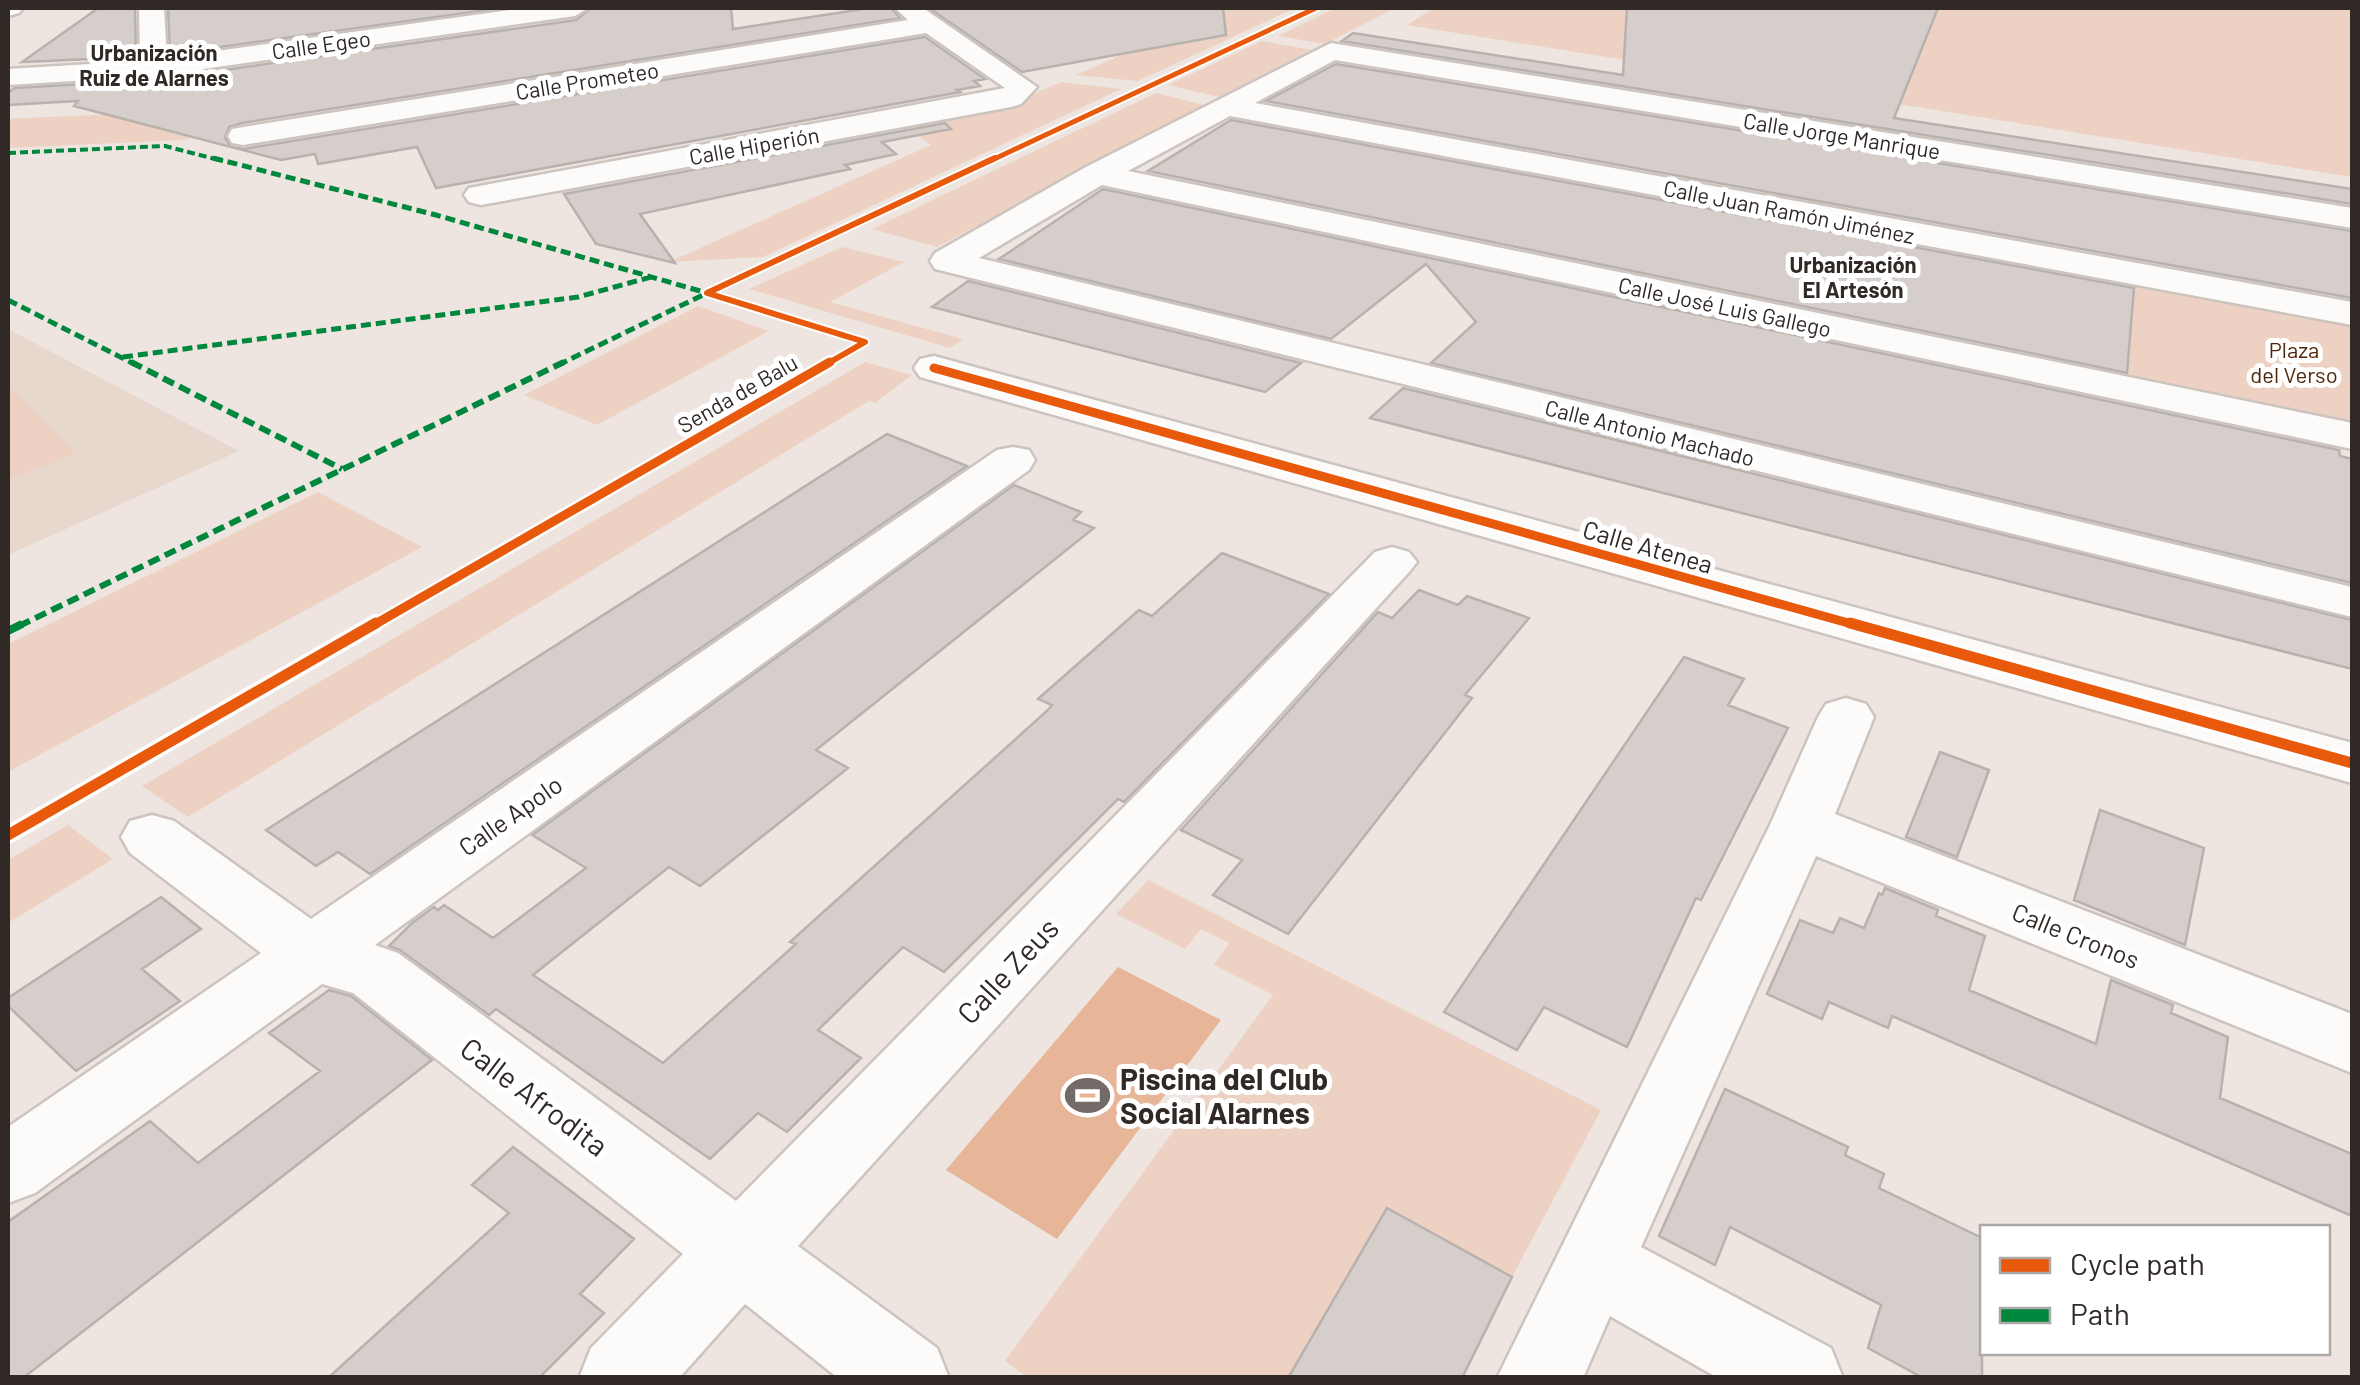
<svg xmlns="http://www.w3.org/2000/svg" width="2360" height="1385" font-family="Barlow,sans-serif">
	<rect width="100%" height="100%" fill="#efe5e0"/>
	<!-- built -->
	<path fill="#e8d7cd" d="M 8,329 L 239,451 L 8,555 Z"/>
	<!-- green -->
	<path fill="#edd1c2" d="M 1227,8 L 1295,8 L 1138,81 L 1076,75 Z
		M 1336,8 L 1395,8 L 1325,44 L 1278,36 Z
		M 1434,8 L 2352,8 L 2352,177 L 1407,25 Z
		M 1262,41 L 1312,50 L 1219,97 L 1168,85 Z
		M 1061,82 L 1121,89 L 763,257 L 669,262 L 931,145 L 904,124 L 1006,106 Z
		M 1156,93 L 1204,105 L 937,247 L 872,229 Z
		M 116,114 L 199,136 L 182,140 L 8,148 L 8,119 Z
		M 842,247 L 904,262 L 830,302 L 963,339 L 950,348 L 749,289 Z
		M 2134,282 L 2352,324 L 2352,424 L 2127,376 Z
		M 698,306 L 769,331 L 597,425 L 524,395 Z
		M 865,362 L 912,375 L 875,403 L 869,401 L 188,817 L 142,786 Z
		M 8,386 L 76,454 L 8,479 Z
		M 318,492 L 422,547 L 8,772 L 8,644 Z
		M 68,825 L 113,859 L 8,923 L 8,860 Z
		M 1148,880 L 1601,1110 L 1512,1277 L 1387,1209 L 1288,1377 L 1027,1377 L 1005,1361 L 1273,995 L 1214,965 L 1229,943 L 1201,929 L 1185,949 L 1116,914 Z"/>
	<!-- water -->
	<path fill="#e7b699" d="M 1118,967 L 1221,1020 L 1057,1239 L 946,1170 Z"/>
	<!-- building -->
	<path fill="#d6ceca" stroke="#b9b1ad" stroke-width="2.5" d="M 128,8 L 135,8 L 136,57 L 22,62 L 97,9 Z
		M 168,8 L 501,8 L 170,54 Z
		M 591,8 L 731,8 L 733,29 L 870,8 L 891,8 L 900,18 L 242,123 L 229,127 L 225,138 L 231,147 L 244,149 L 925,37 L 985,79 L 974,81 L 980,86 L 957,90 L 960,92 L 436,188 L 417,147 L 318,164 L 315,154 L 281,160 L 74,106 L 78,101 L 8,105 L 8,93 L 14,88 L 154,80 L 576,20 Z
		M 929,8 L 1223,8 L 1226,35 L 1022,72 Z
		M 1627,8 L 1938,8 L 1894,118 L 2352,189 L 2352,204 L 1342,41 L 1353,33 L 1623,75 Z
		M 1336,64 L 2352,231 L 2352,298 L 1266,101 Z
		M 1231,120 L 2134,288 L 2127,373 L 1148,171 Z
		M 945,123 L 951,129 L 882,142 L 896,154 L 845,165 L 850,169 L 640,214 L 675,263 L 596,244 L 564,194 Z
		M 1103,189 L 2339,450 L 2340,456 L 2352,459 L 2352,583 L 1431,363 L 1476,322 L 1426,264 L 1331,339 L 999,259 Z
		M 968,281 L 1301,363 L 1265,392 L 932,307 Z
		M 1403,388 L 2352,620 L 2352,669 L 1370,418 Z
		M 887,434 L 967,466 L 370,874 L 338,852 L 316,866 L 266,830 Z
		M 1014,485 L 1081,512 L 1073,520 L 1094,528 L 816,750 L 848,768 L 700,886 L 669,867 L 533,975 L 663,1063 L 796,944 L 790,942 L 1048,710 L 1052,705 L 1038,699 L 1139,610 L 1152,616 L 1222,553 L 1329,594 L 1124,802 L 1118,799 L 944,972 L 903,947 L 818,1030 L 861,1058 L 787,1132 L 758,1113 L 710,1159 L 496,1009 L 489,1015 L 400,950 L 389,946 L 412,923 L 434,907 L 438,910 L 444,905 L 493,938 L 586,868 L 532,835 Z
		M 1419,590 L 1458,605 L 1467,596 L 1529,618 L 1465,695 L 1472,698 L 1288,934 L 1213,895 L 1242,860 L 1181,830 L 1378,612 L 1392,618 Z
		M 1684,657 L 1744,679 L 1728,705 L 1788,728 L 1701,900 L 1696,898 L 1627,1047 L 1544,1007 L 1517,1050 L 1444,1012 Z
		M 1940,752 L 1989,770 L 1957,857 L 1906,837 Z
		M 2100,810 L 2204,848 L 2185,945 L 2074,900 Z
		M 1885,888 L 1938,910 L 1936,916 L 1985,936 L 1969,990 L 2096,1044 L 2111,980 L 2173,1005 L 2171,1013 L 2228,1037 L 2220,1098 L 2352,1154 L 2352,1216 L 1892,1016 L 1888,1028 L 1829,1002 L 1822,1019 L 1767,994 L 1800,920 L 1833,933 L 1840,918 L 1864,928 L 1879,893 L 1882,895 Z
		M 161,897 L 201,929 L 142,969 L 180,1001 L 76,1071 L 8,1006 L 8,998 Z
		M 329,990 L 351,996 L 432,1060 L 23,1378 L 8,1378 L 8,1222 L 150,1121 L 198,1163 L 320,1071 L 269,1033 Z
		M 1725,1089 L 1848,1147 L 1845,1155 L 1884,1174 L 1879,1188 L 1982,1238 L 1982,1378 L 1923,1378 L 1868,1348 L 1881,1305 L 1730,1227 L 1715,1265 L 1659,1236 Z
		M 513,1147 L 634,1239 L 580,1294 L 604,1313 L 539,1378 L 328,1378 L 509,1213 L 472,1185 Z
		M 1387,1208 L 1512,1277 L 1462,1378 L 1288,1378 Z"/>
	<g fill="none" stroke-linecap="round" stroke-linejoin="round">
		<defs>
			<path id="street" d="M 8,8 L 23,8 L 19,13 L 8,16 Z
				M 139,8 L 164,8 L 167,58 L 525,8 L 588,8 L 575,16 L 154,76 L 8,85 L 8,69 L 140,61 Z
				M 895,8 L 923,8 L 1037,87 L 1021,104 L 1011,107 L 481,205 L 469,202 L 464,195 L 469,188 L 1005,88 L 926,33 L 243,145 L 232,143 L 228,136 L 232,129 L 243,127 L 908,20 Z
				M 1331,43 L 2352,208 L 2352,228 L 1335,60 L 1255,103 L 2352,302 L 2352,325 L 1230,116 L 1128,171 L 2352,423 L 2352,449 L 1102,185 L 979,258 L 2352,587 L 2352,617 L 935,269 L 930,261 L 935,253 L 1086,167 Z
				M 934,356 L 2352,743 L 2352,783 L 920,377 L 914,368 L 920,359 Z
				M 1013,447 L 1029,450 L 1035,460 L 1029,470 L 375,945 L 398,953 L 736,1201 L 1375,552 L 1392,547 L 1409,552 L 1417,562 L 1409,572 L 798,1246 L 937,1348 L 949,1378 L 838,1378 L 745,1304 L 679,1378 L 579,1378 L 591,1348 L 683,1254 L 353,993 L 322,984 L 35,1193 L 8,1203 L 8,1127 L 261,953 L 130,853 L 121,837 L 130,821 L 152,815 L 174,821 L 311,919 L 997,450 Z
				M 1846,698 L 1866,704 L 1874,717 L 1835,814 L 2352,1014 L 2352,1073 L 1816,856 L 1641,1247 L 1831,1348 L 1843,1378 L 1718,1378 L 1610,1316 L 1583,1378 L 1497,1378 L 1770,825 L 1818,717 L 1826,704 Z"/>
		</defs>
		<!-- street casing -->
		<use href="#street" stroke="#cbc4bf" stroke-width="5"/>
		<!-- street -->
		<use href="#street" fill="#fdfbfa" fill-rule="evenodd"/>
		<!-- quiet-far3 -->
		<path stroke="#00873e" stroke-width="4" stroke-dasharray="8 4" stroke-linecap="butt" d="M 8,153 L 165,146 L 223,161"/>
		<!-- quiet-far2 -->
		<path stroke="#00873e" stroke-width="5" stroke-dasharray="10 5" stroke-linecap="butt" d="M 213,158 L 436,215 L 707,293
			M 8,300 L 136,365
			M 123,357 L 578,297 L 651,277
			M 558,365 L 707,293"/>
		<!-- quiet-far1 -->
		<path stroke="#00873e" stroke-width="6" stroke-dasharray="12 6" stroke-linecap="butt" d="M 131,362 L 342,469
			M 19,626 L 564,362"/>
		<!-- quiet -->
		<path stroke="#00873e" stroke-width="8" stroke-dasharray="16 8" stroke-linecap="butt" d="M 8,631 L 24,623"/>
		<defs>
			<path id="cycleway-far3" d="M 990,161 L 1316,8"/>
			<path id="cycleway-far2" d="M 825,365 L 865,342 L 707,293 L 995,158"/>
			<path id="cycleway-far1" d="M 934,368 L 1859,626
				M 372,626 L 830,362"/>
			<path id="cycleway" d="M 1850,623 L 2352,763
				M 8,835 L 376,623"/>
		</defs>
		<!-- cycleway-far3 casing -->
		<use href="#cycleway-far3" stroke="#fff" stroke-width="9"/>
		<!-- cycleway-far2 casing -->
		<use href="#cycleway-far2" stroke="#fff" stroke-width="10"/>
		<!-- cycleway-far1 casing -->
		<use href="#cycleway-far1" stroke="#fff" stroke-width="14"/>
		<!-- cycleway casing -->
		<use href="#cycleway" stroke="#fff" stroke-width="18"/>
		<!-- cycleway-far3 -->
		<use href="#cycleway-far3" stroke="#e8590c" stroke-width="5"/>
		<!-- cycleway-far2 -->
		<use href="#cycleway-far2" stroke="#e8590c" stroke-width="6"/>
		<!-- cycleway-far1 -->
		<use href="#cycleway-far1" stroke="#e8590c" stroke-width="9"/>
		<!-- cycleway -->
		<use href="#cycleway" stroke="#e8590c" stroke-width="11"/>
	</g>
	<!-- icons -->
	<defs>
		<symbol id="stadium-bare" viewBox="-9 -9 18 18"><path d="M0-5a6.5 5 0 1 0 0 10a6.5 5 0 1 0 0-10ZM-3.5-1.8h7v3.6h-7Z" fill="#736b67" stroke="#fff" stroke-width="2.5" paint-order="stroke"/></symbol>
	</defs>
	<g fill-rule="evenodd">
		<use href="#stadium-bare" x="1056" y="1064" width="63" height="63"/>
	</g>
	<g text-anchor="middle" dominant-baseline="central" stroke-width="10" stroke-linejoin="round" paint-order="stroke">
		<!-- far-street labels -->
		<g font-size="22" fill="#302926" stroke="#fff">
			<text transform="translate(321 44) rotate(-8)">Calle Egeo</text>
			<text transform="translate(587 80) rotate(-9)">Calle Prometeo</text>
			<text transform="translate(1842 135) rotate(9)">Calle Jorge Manrique</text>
			<text transform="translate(754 145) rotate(-10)">Calle Hiperión</text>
			<text transform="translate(1789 211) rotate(11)">Calle Juan Ramón Jiménez</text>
			<text transform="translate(1725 306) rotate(12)">Calle José Luis Gallego</text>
			<text transform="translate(737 393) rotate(-30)">Senda de Balu</text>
			<text transform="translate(1650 432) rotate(14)">Calle Antonio Machado</text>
		</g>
		<!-- far-neighbourhood labels -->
		<g font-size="22" font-weight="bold" fill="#302926" stroke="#fff">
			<text x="154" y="52">Urbanización<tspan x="154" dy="25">Ruiz de Alarnes</tspan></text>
			<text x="1853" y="264">Urbanización<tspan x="1853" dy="25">El Artesón</tspan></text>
		</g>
		<!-- far-park labels -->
		<g font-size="22" fill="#502609" stroke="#fff">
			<text x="2294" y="349">Plaza<tspan x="2294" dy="25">del Verso</tspan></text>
		</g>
		<!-- street labels -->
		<g font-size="25" fill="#302926" stroke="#fff">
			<text transform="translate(1648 546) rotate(16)">Calle Atenea</text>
			<text transform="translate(510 815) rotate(-35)">Calle Apolo</text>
			<text transform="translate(2076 935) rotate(22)">Calle Cronos</text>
		</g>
		<!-- near-street labels -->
		<g font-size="30" fill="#302926" stroke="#fff">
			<text transform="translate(1007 970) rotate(-47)">Calle Zeus</text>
			<text transform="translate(535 1096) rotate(37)">Calle Afrodita</text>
		</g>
		<!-- near-poi labels -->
		<g font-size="30" font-weight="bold" fill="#302926" stroke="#fff" text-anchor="start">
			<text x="1120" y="1078">Piscina del Club<tspan x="1120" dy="34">Social Alarnes</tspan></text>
		</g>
	</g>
	<!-- border -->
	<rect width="2360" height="1385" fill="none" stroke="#302926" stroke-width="20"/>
	<!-- legend -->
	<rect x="1980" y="1225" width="350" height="130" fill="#ffffff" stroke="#aca9a8" stroke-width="2.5"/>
	<rect x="2000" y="1258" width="50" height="15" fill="#e8590c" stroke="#aca9a8" stroke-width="2.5"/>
	<text x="2070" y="1275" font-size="30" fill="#302926">Cycle path</text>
	<rect x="2000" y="1308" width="50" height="15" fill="#00873e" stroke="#aca9a8" stroke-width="2.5"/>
	<text x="2070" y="1325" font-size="30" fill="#302926">Path</text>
</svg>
